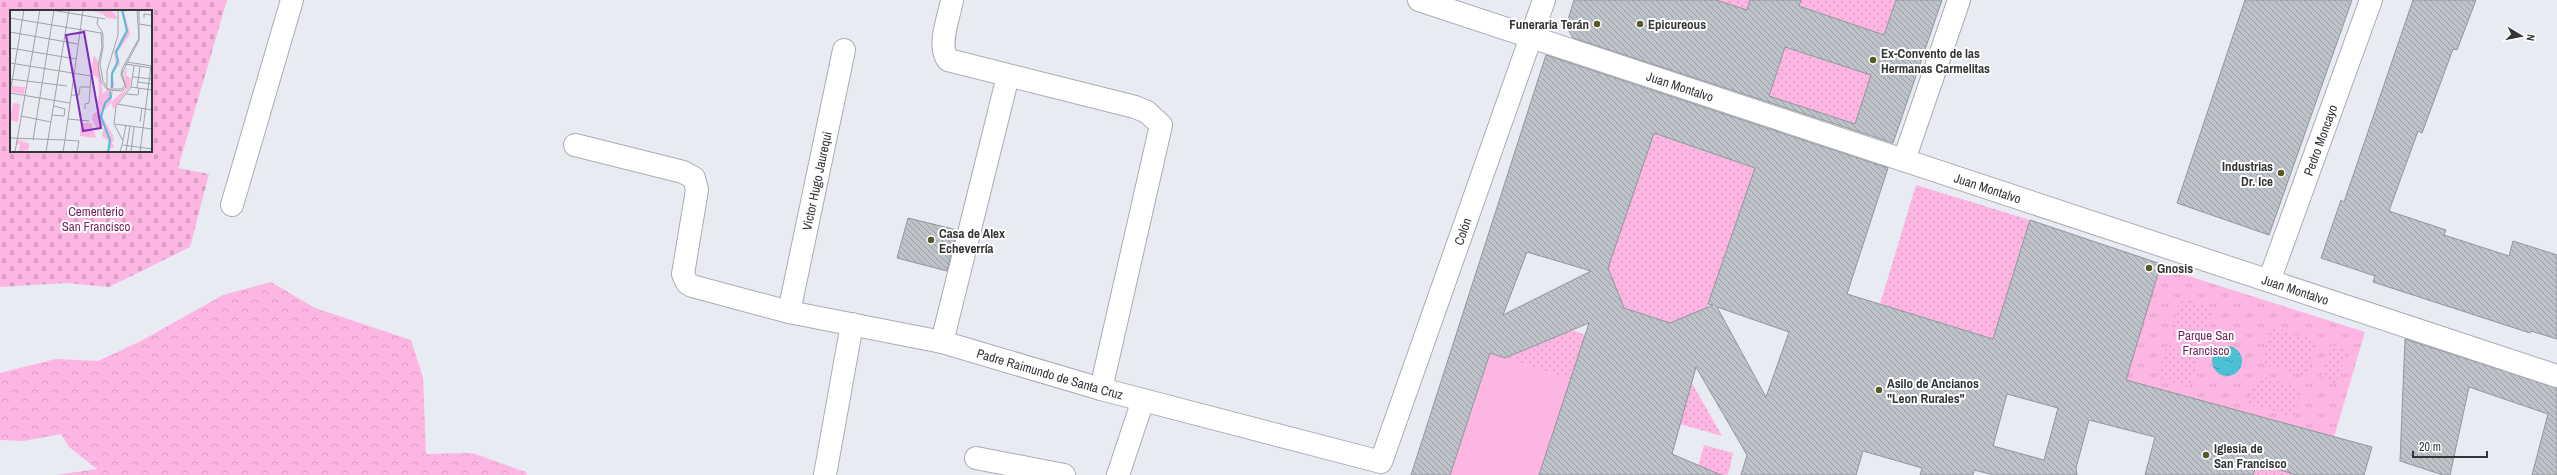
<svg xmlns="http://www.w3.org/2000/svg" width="2557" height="475" font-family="'Archivo Narrow',sans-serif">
	<defs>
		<pattern id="grass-tufts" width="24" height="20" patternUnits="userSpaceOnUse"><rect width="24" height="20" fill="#fcb6e1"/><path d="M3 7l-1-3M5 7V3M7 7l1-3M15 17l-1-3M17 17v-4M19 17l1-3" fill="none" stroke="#d99dc2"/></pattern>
		<pattern id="forest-crowns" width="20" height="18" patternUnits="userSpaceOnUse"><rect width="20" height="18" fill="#fcb6e1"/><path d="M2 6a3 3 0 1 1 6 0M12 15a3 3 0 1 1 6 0" fill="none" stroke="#d99dc2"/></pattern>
		<pattern id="cemetery-stones" width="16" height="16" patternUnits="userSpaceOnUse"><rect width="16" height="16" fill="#fcb6e1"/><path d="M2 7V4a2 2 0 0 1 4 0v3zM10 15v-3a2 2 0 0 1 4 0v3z" fill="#d99dc2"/></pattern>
		<pattern id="garden-dots" width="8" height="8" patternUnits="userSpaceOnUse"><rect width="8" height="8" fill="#fcb6e1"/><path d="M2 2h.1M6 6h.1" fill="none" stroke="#d99dc2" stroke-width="1.8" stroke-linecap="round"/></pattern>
		<pattern id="water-ripples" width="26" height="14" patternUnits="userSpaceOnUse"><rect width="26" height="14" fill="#4cc1d5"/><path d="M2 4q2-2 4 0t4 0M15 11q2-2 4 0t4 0" fill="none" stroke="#409eae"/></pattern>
		<pattern id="building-back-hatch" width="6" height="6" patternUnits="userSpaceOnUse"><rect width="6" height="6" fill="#bdc3c8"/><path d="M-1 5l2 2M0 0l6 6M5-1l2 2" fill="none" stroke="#9a9fa3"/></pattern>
	</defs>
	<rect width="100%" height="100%" fill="#e9ebf2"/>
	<!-- grass -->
	<path fill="url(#grass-tufts)" d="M 2160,267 L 2365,332 L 2334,437 L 2126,380 Z"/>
	<!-- forest -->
	<path fill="url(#forest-crowns)" d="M 271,282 L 315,308 L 411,340 L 423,377 L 426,454 L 472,453 L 526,472 L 527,475 L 56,475 L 97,469 L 69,447 L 61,434 L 24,441 L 0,440 L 0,373 L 56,359 L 98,361 L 141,341 L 223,295 Z"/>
	<!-- cemetery -->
	<path fill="url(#cemetery-stones)" fill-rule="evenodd" d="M 0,0 L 227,0 L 178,168 L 209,174 L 190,247 L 109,287 L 66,283 L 0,287 ZM 11,11 L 151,11 L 151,151 L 11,151 Z"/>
	<!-- garden -->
	<path fill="url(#garden-dots)" d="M 1716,0 L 1750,0 L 1736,43 Z
		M 1801,0 L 1896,0 L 1884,35 L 1799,6 Z
		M 1785,47 L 1871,75 L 1855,124 L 1769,96 Z
		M 1654,133 L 1755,168 L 1707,308 L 1670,323 L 1624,308 L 1608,268 Z
		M 1916,185 L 2030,220 L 1993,339 L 1880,304 Z
		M 2181,298 L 2214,308 L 2204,341 L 2197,343 L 2170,334 Z
		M 2271,327 L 2317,340 L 2306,376 L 2266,365 L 2263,357 Z
		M 1572,330 L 1585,335 L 1571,380 L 1505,358 Z
		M 2167,345 L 2195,354 L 2198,361 L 2190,387 L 2157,377 Z
		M 2331,345 L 2347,349 L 2336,384 L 2321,379 Z
		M 2262,376 L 2302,387 L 2294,417 L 2248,404 L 2254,384 L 2259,382 Z
		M 1692,383 L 1722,436 L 1680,424 Z
		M 1704,445 L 1733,453 L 1728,475 L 1696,475 Z
		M 2257,463 L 2297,475 L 2253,475 Z"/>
	<!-- pitch -->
	<path fill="#fcb6e1" d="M 1490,353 L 1571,380 L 1539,475 L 1450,475 Z"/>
	<!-- water -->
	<path fill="url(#water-ripples)" d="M2212 361a15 15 0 1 1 30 0a15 15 0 1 1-30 0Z"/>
	<!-- building -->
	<path fill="url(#building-back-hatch)" stroke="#90969a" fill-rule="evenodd" d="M 1574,0 L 1716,0 L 1747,10 L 1750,0 L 1801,0 L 1799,6 L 1884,35 L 1896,0 L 1942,0 L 1893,143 L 1573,38 L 1566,26 ZM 1785,47 L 1871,75 L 1855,124 L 1769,96 Z
		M 2245,0 L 2352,0 L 2269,235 L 2177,203 Z
		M 2413,0 L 2476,0 L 2457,50 L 2453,49 L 2422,133 L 2418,131 L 2389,211 L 2446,230 L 2444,235 L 2509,256 L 2513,241 L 2557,255 L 2557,339 L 2531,331 L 2530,333 L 2373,282 L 2375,276 L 2321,258 L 2341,200 L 2344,202 Z
		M 1546,55 L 1888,168 L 1847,294 L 1993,339 L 2030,220 L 2161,264 L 2126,380 L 2372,447 L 2364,475 L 2297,475 L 2257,463 L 2253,475 L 2145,475 L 2155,437 L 2089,420 L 2076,468 L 2077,475 L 1994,475 L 1974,470 L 1973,475 L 1920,475 L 1922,468 L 1863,451 L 1856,475 L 1741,475 L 1747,455 L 1696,367 L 1672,454 L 1721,475 L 1539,475 L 1589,323 L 1505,358 L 1490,353 L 1450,475 L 1411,475 ZM 1654,133 L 1755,168 L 1708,304 L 1713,305 L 1670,323 L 1624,308 L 1608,268 ZM 1527,252 L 1591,271 L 1503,315 ZM 1717,307 L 1789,332 L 1766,397 ZM 2007,394 L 2058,408 L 2044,460 L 1993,446 Z
		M 908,218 L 957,230 L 947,271 L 897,258 Z
		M 2405,339 L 2557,388 L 2557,475 L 2532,475 L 2548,414 L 2469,387 L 2450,475 L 2443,475 L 2400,461 Z"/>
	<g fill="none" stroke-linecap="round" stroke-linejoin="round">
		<defs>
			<g id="minor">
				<path d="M 952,0 C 949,17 937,46 948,60 L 1135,107 L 1147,112 L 1161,125 L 1101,389"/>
				<path id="s1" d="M 1419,0 L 2557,376"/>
				<path id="s2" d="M 575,145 L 683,172 L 694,178 L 697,190 L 683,274 L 687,283 L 692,286 L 789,312 L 942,342 L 1101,389 L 1381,462 L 1544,0"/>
				<path d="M 1904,160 L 1959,0"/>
				<path d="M 232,205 L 292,0"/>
				<path id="s3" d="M 2269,281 L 2371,0"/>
				<path id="s4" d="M 789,312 L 844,50"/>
				<path d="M 942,342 L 1008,76"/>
				<path d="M 976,458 L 1064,475"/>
				<path d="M 825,475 L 852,324"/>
				<path d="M 1118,475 L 1143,400"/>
			</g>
		</defs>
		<!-- minor casing -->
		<use href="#minor" stroke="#abacb3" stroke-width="24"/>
		<!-- minor -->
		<use href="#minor" stroke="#fff" stroke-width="22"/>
	</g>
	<!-- markers -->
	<g fill="#575a28" stroke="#fff" stroke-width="1.5">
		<circle cx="1597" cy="24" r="4"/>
		<circle cx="1640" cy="24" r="4"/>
		<circle cx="1873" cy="60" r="4"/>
		<circle cx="2281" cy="173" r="4"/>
		<circle cx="931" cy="240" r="4"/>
		<circle cx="2149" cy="268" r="4"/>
		<circle cx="1879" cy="390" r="4"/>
		<circle cx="2206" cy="455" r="4"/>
	</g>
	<g text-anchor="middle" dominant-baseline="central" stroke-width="4" stroke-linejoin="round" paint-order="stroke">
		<!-- poi labels -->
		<g font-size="13" font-weight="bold" fill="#343537" stroke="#fff" text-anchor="start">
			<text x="1589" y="24" text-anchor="end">Funeraria Terán</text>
			<text x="1648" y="24">Epicureous</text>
			<text x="1881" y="53">Ex-Convento de las<tspan x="1881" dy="15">Hermanas Carmelitas</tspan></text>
			<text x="2273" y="166" text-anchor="end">Industrias<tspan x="2273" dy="15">Dr. Ice</tspan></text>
			<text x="939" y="233">Casa de Alex<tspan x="939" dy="15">Echeverría</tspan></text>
			<text x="2157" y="268">Gnosis</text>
			<text x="1887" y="383">Asilo de Ancianos<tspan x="1887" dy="15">"Leon Rurales"</tspan></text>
			<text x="2214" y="448">Iglesia de<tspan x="2214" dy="15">San Francisco</tspan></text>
		</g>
		<!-- street labels -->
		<g font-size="13" fill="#343537" stroke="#fff">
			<text stroke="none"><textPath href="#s1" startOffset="275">Juan Montalvo</textPath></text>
			<text stroke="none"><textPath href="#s3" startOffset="150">Pedro Moncayo</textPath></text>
			<text stroke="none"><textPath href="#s4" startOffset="134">Victor Hugo Jaurequi</textPath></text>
			<text stroke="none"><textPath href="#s1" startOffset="599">Juan Montalvo</textPath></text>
			<text stroke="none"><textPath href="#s2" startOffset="1193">Colón</textPath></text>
			<text stroke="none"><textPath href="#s1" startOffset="923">Juan Montalvo</textPath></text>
			<text stroke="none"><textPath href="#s2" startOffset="606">Padre Raimundo de Santa Cruz</textPath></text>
		</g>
		<!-- park labels -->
		<g font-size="13" fill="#741e5b" stroke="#fff">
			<text x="96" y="211">Cementerio<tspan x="96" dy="15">San Francisco</tspan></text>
			<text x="2206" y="335">Parque San<tspan x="2206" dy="15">Francisco</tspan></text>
		</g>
	</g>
	<!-- overview -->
	<g transform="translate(10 10)">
		<rect width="142" height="142" fill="#e9ebf2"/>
		<path d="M 84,45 L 88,51 L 93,84 L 97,80 L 100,81 L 99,90 L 95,92 L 87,93 L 89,85 L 88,68 L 83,65 L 81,60 ZM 117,57 L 116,65 L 121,69 L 120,76 L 103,99 L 101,92 L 116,79 L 114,62 ZM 2,76 L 15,77 L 14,84 L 1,82 Z" fill="#fcb6e1"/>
		<path d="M 98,0 L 105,3 L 107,9 L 97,8 L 93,4 L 82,1 ZM 111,0 L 114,0 L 120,24 L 107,43 L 110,54 L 102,64 L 105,76 L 100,78 L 101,62 L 106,54 L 104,42 L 117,18 ZM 100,81 L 103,81 L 101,93 L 93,101 L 93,108 L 104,127 L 99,125 L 104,128 L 102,133 L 104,137 L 95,142 L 98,139 L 98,131 L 92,126 L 94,117 L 90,115 L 89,120 L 87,119 L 82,109 L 83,104 L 87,102 L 88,93 L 97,91 Z" fill="#fcb6e1"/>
		<path d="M 71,113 L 81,113 L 86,128 L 70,126 Z" fill="#fcb6e1"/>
		<path d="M 7,130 L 19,131 L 8,132 L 19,133 L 19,139 L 9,142 L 10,133 L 6,136 Z" fill="#fcb6e1"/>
		<path d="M 3,93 L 10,94 L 8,112 L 0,110 Z" fill="#fcb6e1"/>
		<path fill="none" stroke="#4cc1d5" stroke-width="2" d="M 102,78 L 102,64 L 108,51 L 106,42 L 117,21 L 112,0M 98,142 L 100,130 L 91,107 L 95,93 L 101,87 L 100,82"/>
		<path fill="none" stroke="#a1a2a7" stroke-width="1" d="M 41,0 L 95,9M 127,0 L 129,28 L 112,59 L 111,65 L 115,75 L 112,79 L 98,79 L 93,71 L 90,54 L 93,37 L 93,24 L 91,23 L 92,37 L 88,56 L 91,72 L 98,80 L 112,81 L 116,77 L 112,63 L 129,30 L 129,0M 0,8 L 91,23M 88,8 L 87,14 L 93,23M 134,8 L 134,4 L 142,5M 129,14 L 142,16M 0,22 L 68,34M 0,38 L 66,49M 117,52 L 142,56M 0,53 L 81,66 L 79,93 L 75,94 L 75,99M 115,54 L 142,58M 123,67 L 142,69M 0,69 L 57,76M 128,72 L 142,74M 97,76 L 97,61 L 108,25 L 108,0M 121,77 L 142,80M 127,78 L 130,57M 0,83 L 14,0M 0,83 L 60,93M 116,84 L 128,85 L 129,78M 61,85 L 69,85 L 70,77 L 80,77M 107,94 L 142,100M 42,105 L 54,106 L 55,99 L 44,96M 11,106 L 41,112M 58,109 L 79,111M 130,112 L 132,98M 105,114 L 142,119M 0,128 L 55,130 L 53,142M 23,130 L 44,0M 113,130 L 116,115M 113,135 L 142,139M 5,142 L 30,0M 36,142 L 59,0M 67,142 L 69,131 L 55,130 L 73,0M 110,142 L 113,131 L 104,114 L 106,96 L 121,77 L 124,56M 116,142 L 120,116M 121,142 L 124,117M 130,142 L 141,56"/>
		<path fill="#7b2cbf" fill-opacity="0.15" stroke="#7b2cbf" stroke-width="2" d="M 74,22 L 91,118 L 73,121 L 56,25 Z"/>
		<rect width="142" height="142" fill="none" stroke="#343537" stroke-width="2"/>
	</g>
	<!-- north arrow -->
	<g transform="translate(2521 36) rotate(100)" stroke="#ffffff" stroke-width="3" paint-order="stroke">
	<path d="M0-3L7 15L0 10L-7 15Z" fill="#343537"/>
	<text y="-6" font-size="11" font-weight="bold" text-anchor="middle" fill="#343537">N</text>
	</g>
	<!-- scale -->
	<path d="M2413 451v6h74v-6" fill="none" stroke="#343537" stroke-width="2"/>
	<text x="2419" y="451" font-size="12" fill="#343537" stroke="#ffffff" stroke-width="3" paint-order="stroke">20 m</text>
</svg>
